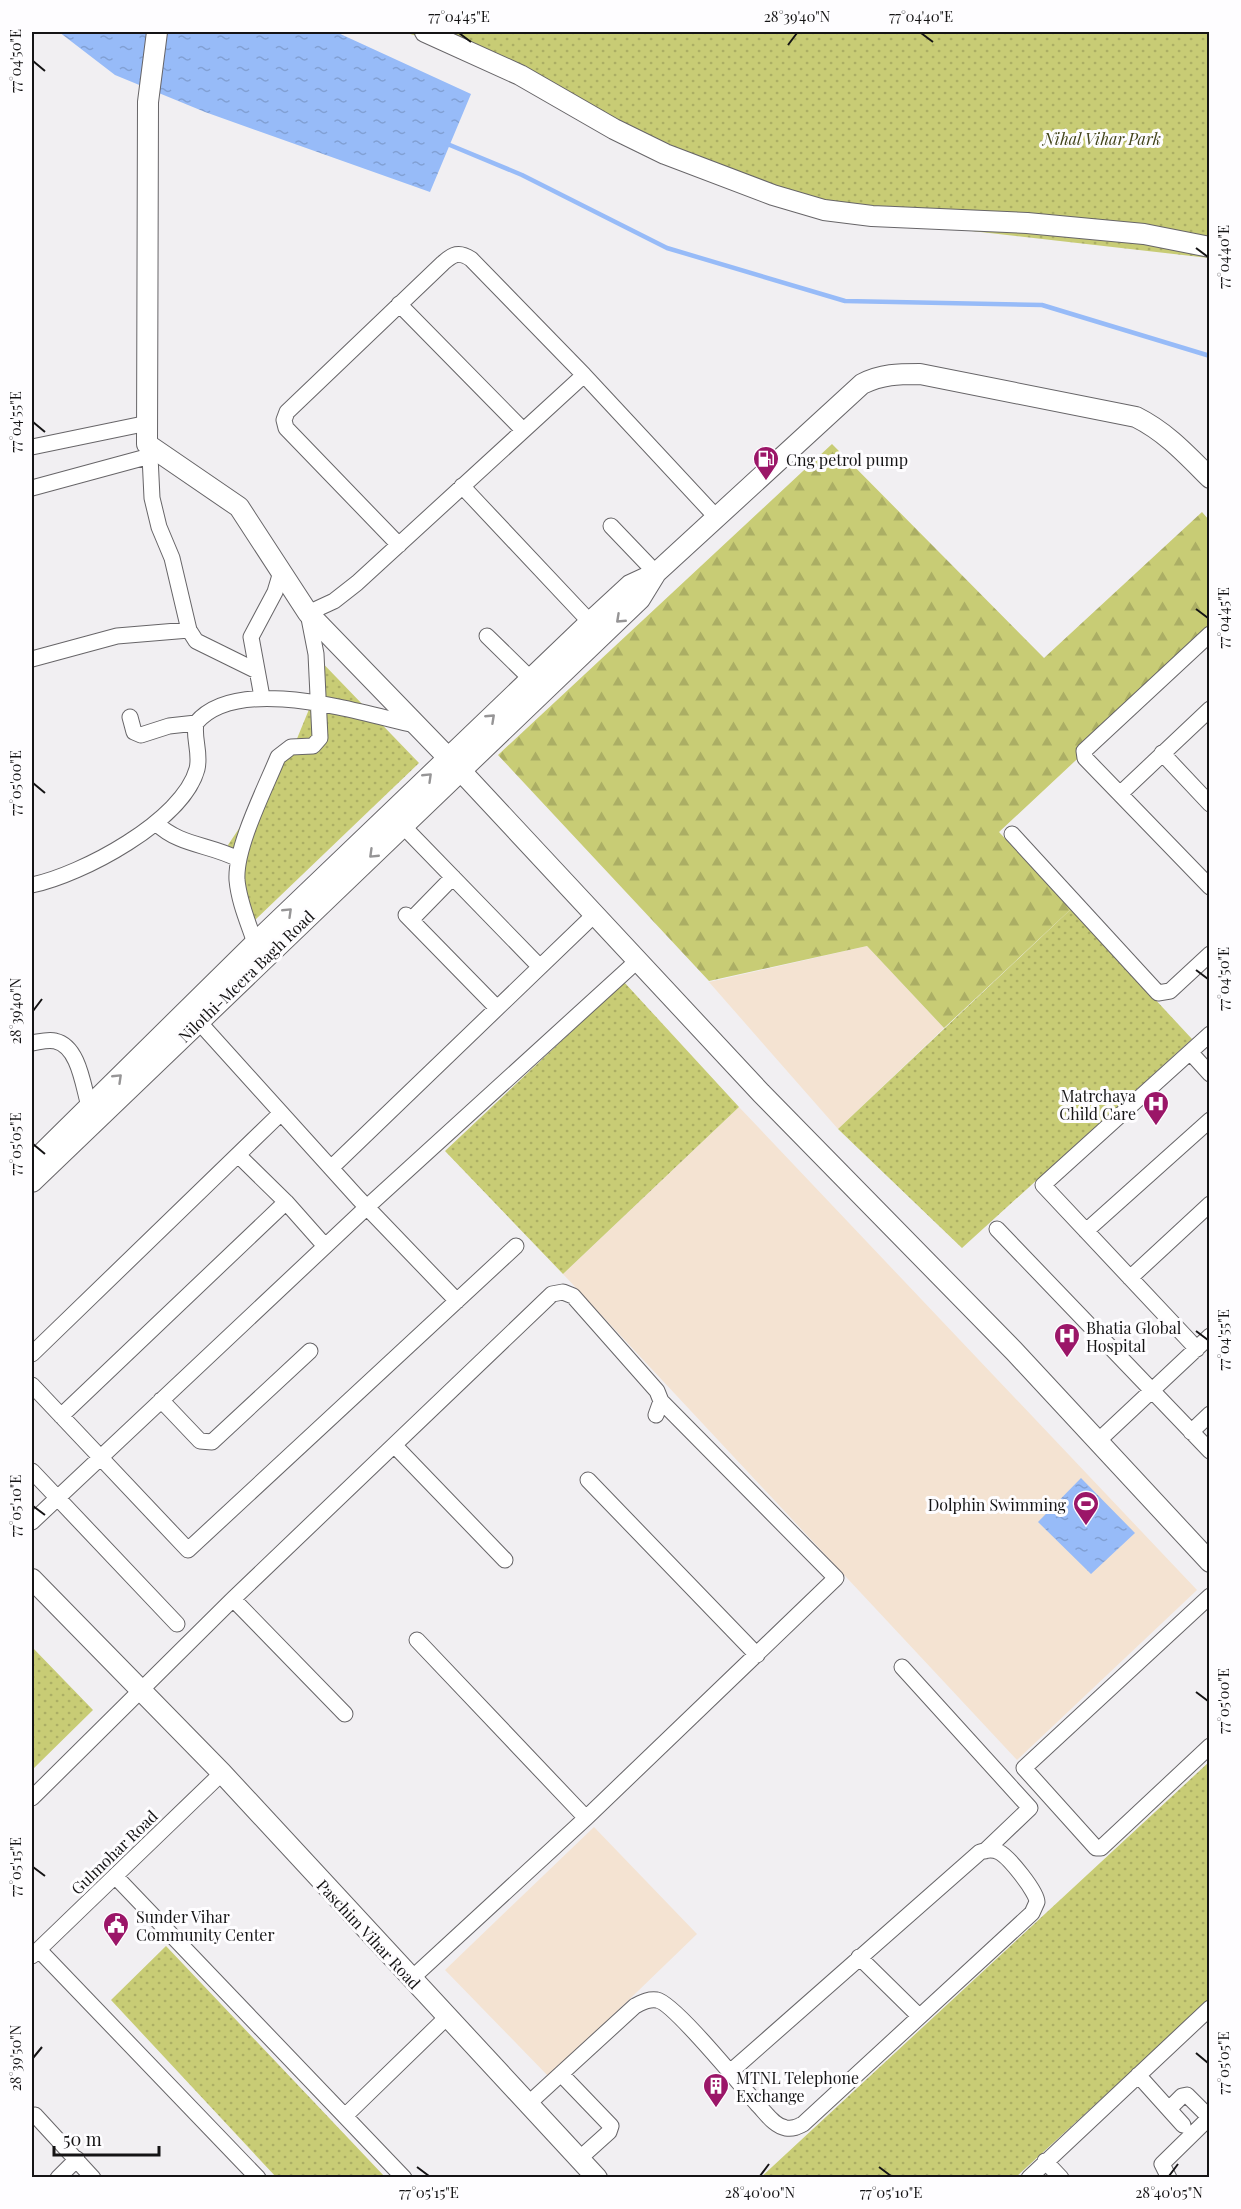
<svg xmlns="http://www.w3.org/2000/svg" width="1241" height="2209" font-family="'Playfair Display',serif">
	<defs>
		<pattern id="forest-firs" width="22" height="20" patternUnits="userSpaceOnUse" patternTransform="scale(1.5)"><rect width="22" height="20" fill="#c8cc75"/><path d="M5 1l3.5 6h-7zM16 11l3.5 6h-7z" fill="#abae64"/></pattern>
		<pattern id="park-dots" width="8" height="8" patternUnits="userSpaceOnUse" patternTransform="scale(1.5)"><rect width="8" height="8" fill="#c8cc75"/><path d="M2 2h.1M6 6h.1" fill="none" stroke="#abae64" stroke-width="1.8" stroke-linecap="round"/></pattern>
		<pattern id="water-ripples" width="26" height="14" patternUnits="userSpaceOnUse" patternTransform="scale(1.5)"><rect width="26" height="14" fill="#97bbf8"/><path d="M2 4q2-2 4 0t4 0M15 11q2-2 4 0t4 0" fill="none" stroke="#81a0d4"/></pattern>
	</defs>
	<rect width="100%" height="100%" fill="#f1eff2"/>
	<!-- education -->
	<path fill="#f4e3d2" d="M 867,946 L 944,1028 L 838,1129 L 709,982 Z
		M 739,1107 L 1197,1590 L 1017,1760 L 563,1274 Z
		M 594,1827 L 697,1934 L 549,2077 L 445,1970 Z"/>
	<!-- forest -->
	<path fill="url(#forest-firs)" d="M 832,444 L 1044,658 L 1202,512 L 1209,520 L 1209,636 L 999,832 L 1071,909 L 944,1028 L 867,946 L 709,981 L 498,755 Z"/>
	<!-- park -->
	<path fill="url(#park-dots)" d="M 403,32 L 1209,32 L 1209,258 L 787,210 L 662,161 L 471,51 Z
		M 310,650 L 419,763 L 255,920 L 228,845 L 294,746 L 312,702 Z
		M 1071,909 L 1192,1039 L 962,1248 L 838,1129 Z
		M 624,982 L 739,1107 L 563,1274 L 445,1151 Z
		M 32,1647 L 93,1710 L 32,1770 Z
		M 1209,1762 L 1209,2000 L 1016,2177 L 760,2178 Z
		M 166,1946 L 385,2177 L 276,2177 L 111,2000 Z"/>
	<!-- water -->
	<path fill="url(#water-ripples)" d="M 59,32 L 336,32 L 471,94 L 430,192 L 205,112 L 115,75 Z
		M 1081,1478 L 1135,1533 L 1091,1574 L 1038,1522 Z"/>
	<g fill="none" stroke-linecap="round" stroke-linejoin="round">
		<!-- stream -->
		<path stroke="#97bbf8" stroke-width="4.5" d="M 445,143 L 522,175 L 667,248 L 845,301 L 1042,305 L 1210,356"/>
		<defs>
			<path id="minor" d="M 399,304 L 523,430
				M 32,447 L 148,423
				M 150,456 L 152,498 L 159,527 L 172,558 L 189,630 L 196,641 L 257,671
				M 462,486 L 590,622
				M 32,488 L 150,456 L 148,447
				M 611,526 L 656,573
				M 399,545 L 286,428 L 284,420 L 287,412 L 443,263 C 453,254 459,251 471,259 L 584,375
				M 1210,634 L 1084,751 L 1085,758 L 1210,887
				M 487,636 L 531,679
				M 32,659 L 117,636 L 189,630
				M 262,697 L 251,637 L 275,592 L 281,572
				M 130,717 L 134,732 L 141,735 L 169,726 L 196,723
				M 1162,753 L 1210,804
				M 1121,793 L 1210,709
				M 156,823 C 180,846 209,844 238,859
				M 402,825 L 540,967
				M 1012,834 L 1158,993 L 1170,991 L 1210,954
				M 32,885 C 81,875 183,821 197,769 C 201,753 193,738 196,723 C 238,673 360,713 415,725
				M 406,915 L 497,1008
				M 411,920 L 453,877
				M 255,943 C 248,922 239,902 237,880 C 235,847 265,789 278,757 L 291,747 L 313,746 L 320,738 L 316,654 L 308,613 L 334,601 L 357,583 L 584,375 L 717,518
				M 199,1022 L 358,1198 L 457,1301
				M 32,1043 C 39,1042 48,1039 55,1041 C 79,1046 83,1086 89,1106 L 95,1112
				M 1190,1052 L 1210,1074
				M 238,1155 L 286,1202 L 325,1246
				M 331,1168 L 594,915
				M 997,1229 L 1210,1451
				M 1086,1231 L 1210,1120
				M 1130,1278 L 1210,1204
				M 1197,1349 L 1043,1185 L 1210,1034
				M 32,1354 L 281,1113
				M 32,1385 L 188,1550 L 516,1246
				M 161,1400 L 200,1441 L 212,1442 L 310,1351
				M 61,1416 L 286,1202
				M 1191,1432 L 1210,1414
				M 1098,1441 L 1210,1336
				M 395,1446 L 505,1560
				M 32,1471 L 177,1624
				M 588,1480 L 757,1655
				M 32,1522 L 367,1207 L 637,961
				M 1210,1596 L 1024,1768 L 1096,1848 L 1101,1848 L 1210,1746
				M 233,1599 L 345,1714
				M 417,1640 L 586,1818
				M 902,1667 L 1030,1808 L 985,1851
				M 32,1798 L 233,1599 L 552,1294 L 563,1292 L 573,1296 L 657,1391 L 661,1401 L 656,1415
				M 115,1876 L 404,2178
				M 39,1950 L 258,2178
				M 32,1956 L 222,1773
				M 859,1957 L 919,2016
				M 411,1979 L 586,1818 L 836,1578 L 661,1401
				M 561,2074 L 611,2126 L 609,2132 L 579,2159
				M 1138,2075 L 1183,2125
				M 528,2104 L 635,2006 C 643,2002 648,1999 657,2000 C 674,2003 742,2087 758,2105 C 766,2113 774,2126 786,2128 C 793,2129 797,2127 803,2124 L 1032,1913 L 1037,1902 C 1037,1892 1009,1857 999,1852 C 993,1849 986,1850 980,1852 L 729,2073
				M 1169,2109 L 1182,2096 L 1187,2095 L 1209,2117
				M 35,2115 L 93,2178
				M 345,2116 L 446,2018
				M 1045,2161 L 1061,2178
				M 58,2178 L 77,2159
				M 1029,2178 L 1210,2008
				M 1169,2178 L 1162,2164 L 1210,2117"/>
			<path id="tertiary" d="M 157,32 L 148,102 L 147,444 L 239,507 L 308,613 L 460,770 L 761,1093 L 1014,1351 L 1210,1562
				M 425,32 L 520,75 L 614,129 L 665,154 L 773,195 L 824,210 L 872,216 L 1027,223 L 1144,234 L 1210,247
				M 32,1163 L 255,943 L 590,622 L 630,585 L 656,573
				M 32,1182 L 640,599 L 656,573 L 862,384 C 882,374 898,374 920,374 L 1136,417 C 1166,432 1186,454 1210,478
				M 32,1579 L 222,1773 L 597,2178"/>
		</defs>
		<!-- minor casing -->
		<use href="#minor" stroke="#676568" stroke-width="17"/>
		<!-- tertiary casing -->
		<use href="#tertiary" stroke="#676568" stroke-width="22"/>
		<!-- minor -->
		<use href="#minor" stroke="#fff" stroke-width="15"/>
		<!-- tertiary -->
		<use href="#tertiary" stroke="#fff" stroke-width="20"/>
	</g>
	<!-- one-way arrows -->
	<defs><path id="oneway-chevron" d="M-2-3.5L2.5 0L-2 3.5" fill="none" stroke-width="1.6" stroke-linecap="round" stroke-linejoin="round" transform="scale(1.5)"/></defs>
	<g stroke="#969596">
		<use href="#oneway-chevron" transform="translate(620 619) rotate(137)"/>
		<use href="#oneway-chevron" transform="translate(491 718) rotate(-43)"/>
		<use href="#oneway-chevron" transform="translate(428 777) rotate(-44)"/>
		<use href="#oneway-chevron" transform="translate(373 854) rotate(136)"/>
		<use href="#oneway-chevron" transform="translate(288 912) rotate(-44)"/>
		<use href="#oneway-chevron" transform="translate(118 1078) rotate(-44)"/>
	</g>
	<!-- ticks -->
	<path fill="none" stroke="#151415" stroke-width="2" d="M 459,33 L 471,42M 921,33 L 933,42M 788,45 L 797,33M 33,61 L 45,71M 1196,248 L 1208,257M 33,422 L 45,432M 1196,609 L 1208,618M 33,783 L 45,793M 1196,970 L 1208,979M 33,1011 L 42,999M 33,1144 L 45,1154M 1196,1331 L 1208,1340M 33,1506 L 45,1515M 1196,1692 L 1208,1701M 33,1867 L 45,1876M 1196,2053 L 1208,2063M 33,2058 L 42,2047M 417,2167 L 429,2176M 879,2167 L 891,2176M 760,2176 L 769,2164M 1169,2176 L 1178,2164"/>
	<!-- icons -->
	<defs>
		<symbol id="fuel-pin" viewBox="-11 -11 22 30"><path d="M0 17L-7.5 6A9.5 9.5 0 1 1 7.5 6Z" fill="#9b1668" stroke="#fefdff"/><path d="M-5.5-6h7V0h2V4h1.3V-2.5L3-4.5l.8-.8L6-3V5H2.5V1h-1V6h-7ZM-4.2-4.7v3.2H.2V-4.7Z" fill="#fff"/></symbol>
		<symbol id="hospital-pin" viewBox="-11 -11 22 30"><path d="M0 17L-7.5 6A9.5 9.5 0 1 1 7.5 6Z" fill="#9b1668" stroke="#fefdff"/><path d="M-5-5h3v3.5h4V-5h3V5h-3V1.5h-4V5h-3Z" fill="#fff"/></symbol>
		<symbol id="stadium-pin" viewBox="-11 -11 22 30"><path d="M0 17L-7.5 6A9.5 9.5 0 1 1 7.5 6Z" fill="#9b1668" stroke="#fefdff"/><path d="M0-5a6.5 5 0 1 0 0 10a6.5 5 0 1 0 0-10ZM-3.5-1.8h7v3.6h-7Z" fill="#fff"/></symbol>
		<symbol id="civic-pin" viewBox="-11 -11 22 30"><path d="M0 17L-7.5 6A9.5 9.5 0 1 1 7.5 6Z" fill="#9b1668" stroke="#fefdff"/><path d="M-.6-6.5H3V-4.5H.6V-3L4-1V1h2V6H-6V1h2V-1L-.6-3ZM-1.2 2.5V6h2.4V2.5Z" fill="#fff"/></symbol>
		<symbol id="building-pin" viewBox="-11 -11 22 30"><path d="M0 17L-7.5 6A9.5 9.5 0 1 1 7.5 6Z" fill="#9b1668" stroke="#fefdff"/><path d="M-4-6H4V6H1V3H-1V6H-4ZM-2.5-4.3h1.7v1.8h-1.7ZM.8-4.3h1.7v1.8H.8ZM-2.5-1h1.7V.8h-1.7ZM.8-1h1.7V.8H.8Z" fill="#fff"/></symbol>
	</defs>
	<g fill-rule="evenodd">
		<use href="#fuel-pin" x="751" y="444" width="30" height="40"/>
		<use href="#hospital-pin" x="1141" y="1089" width="30" height="40"/>
		<use href="#hospital-pin" x="1052" y="1321" width="30" height="40"/>
		<use href="#stadium-pin" x="1071" y="1489" width="30" height="40"/>
		<use href="#civic-pin" x="101" y="1910" width="30" height="40"/>
		<use href="#building-pin" x="701" y="2071" width="30" height="40"/>
	</g>
	<g text-anchor="middle" dominant-baseline="central" stroke-width="6" stroke-linejoin="round" paint-order="stroke">
		<!-- park labels -->
		<g font-size="16" font-style="italic" fill="#41431a" stroke="#fefdff">
			<text x="1102" y="138">Nihal Vihar Park</text>
		</g>
		<!-- poi labels -->
		<g font-size="16" fill="#151415" stroke="#fefdff" text-anchor="start">
			<text x="786" y="459">Cng petrol pump</text>
			<text x="1136" y="1095" text-anchor="end">Matrchaya<tspan x="1136" dy="18">Child Care</tspan></text>
			<text x="1086" y="1327">Bhatia Global<tspan x="1086" dy="18">Hospital</tspan></text>
			<text x="1066" y="1504" text-anchor="end">Dolphin Swimming</text>
			<text x="136" y="1916">Sunder Vihar<tspan x="136" dy="18">Community Center</tspan></text>
			<text x="736" y="2077">MTNL Telephone<tspan x="736" dy="18">Exchange</tspan></text>
		</g>
		<!-- street labels -->
		<g font-size="16" fill="#151415" stroke="#fefdff">
			<text transform="translate(246 976) rotate(-44)">Nilothi-Meera Bagh Road</text>
			<text transform="translate(114 1852) rotate(-44)">Gulmohar Road</text>
			<text transform="translate(369 1934) rotate(47)">Paschim Vihar Road</text>
		</g>
	</g>
	<!-- border -->
	<rect width="1241" height="2209" fill="none" stroke="#fefdff" stroke-width="66"/>
	<!-- scale -->
	<path d="M54 2146v9h105v-9" fill="none" stroke="#151415" stroke-width="3"/>
	<text x="63" y="2146" font-size="18" fill="#151415" stroke="#fefdff" stroke-width="4.5" paint-order="stroke">50 m</text>
	<rect x="33" y="33" width="1175" height="2143" fill="none" stroke="#151415" stroke-width="2"/>
	<g font-size="15" text-anchor="middle" fill="#151415">
		<text x="459" y="22">77°04'45"E</text>
		<text x="797" y="22">28°39'40"N</text>
		<text x="921" y="22">77°04'40"E</text>
		<text transform="translate(16 61) rotate(-90)" y="5">77°04'50"E</text>
		<text transform="translate(1224 257) rotate(-90)" y="5">77°04'40"E</text>
		<text transform="translate(16 422) rotate(-90)" y="5">77°04'55"E</text>
		<text transform="translate(1224 618) rotate(-90)" y="5">77°04'45"E</text>
		<text transform="translate(16 783) rotate(-90)" y="5">77°05'00"E</text>
		<text transform="translate(1224 979) rotate(-90)" y="5">77°04'50"E</text>
		<text transform="translate(16 1011) rotate(-90)" y="5">28°39'40"N</text>
		<text transform="translate(16 1144) rotate(-90)" y="5">77°05'05"E</text>
		<text transform="translate(1224 1340) rotate(-90)" y="5">77°04'55"E</text>
		<text transform="translate(16 1506) rotate(-90)" y="5">77°05'10"E</text>
		<text transform="translate(1224 1701) rotate(-90)" y="5">77°05'00"E</text>
		<text transform="translate(16 1867) rotate(-90)" y="5">77°05'15"E</text>
		<text transform="translate(16 2058) rotate(-90)" y="5">28°39'50"N</text>
		<text transform="translate(1224 2063) rotate(-90)" y="5">77°05'05"E</text>
		<text x="429" y="2198">77°05'15"E</text>
		<text x="760" y="2198">28°40'00"N</text>
		<text x="891" y="2198">77°05'10"E</text>
		<text x="1169" y="2198">28°40'05"N</text>
	</g>
</svg>
